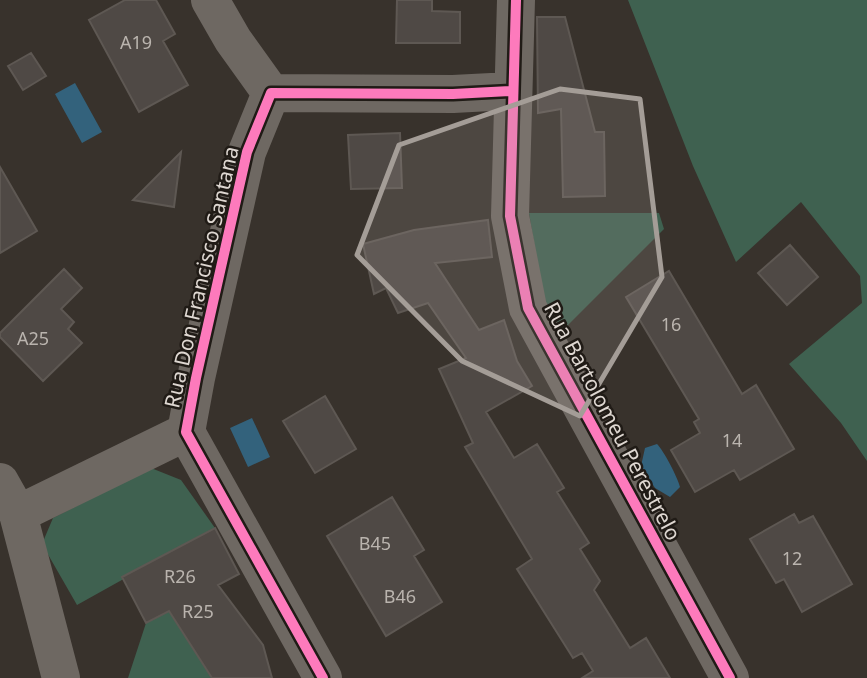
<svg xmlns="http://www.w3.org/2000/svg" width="867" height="678" font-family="'Noto Sans',sans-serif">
	<rect width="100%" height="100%" fill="#38322c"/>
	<!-- green -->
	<path fill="#3f6150" d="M 628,0 L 867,0 L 867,461 L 841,423 L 789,364 L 862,303 L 860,276 L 801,202 L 736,262 L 693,166 Z
		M 529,213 L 659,213 L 664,229 L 558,335 L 543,296 Z
		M 151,468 L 181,480 L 215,528 L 77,605 L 42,544 L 53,518 Z
		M 169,611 L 212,678 L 128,678 L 146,623 Z"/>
	<!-- water -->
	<path fill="#33627c" d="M 75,83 L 102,132 L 82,143 L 55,94 Z
		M 252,418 L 270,457 L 248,467 L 230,428 Z
		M 657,444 C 664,451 678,478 680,487 L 670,497 L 655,488 L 641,466 L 645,448 Z"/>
	<!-- building -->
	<path fill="#4f4945" stroke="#5e5853" stroke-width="2" d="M 125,0 L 156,0 L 175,34 L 163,41 L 188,85 L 139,112 L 89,20 Z
		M 397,0 L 432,0 L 432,11 L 460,12 L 460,43 L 396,43 Z
		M 537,17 L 565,17 L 595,132 L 604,132 L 605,196 L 563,197 L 561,109 L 538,113 Z
		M 31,53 L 46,76 L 23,90 L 8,66 Z
		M 400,133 L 402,188 L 351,189 L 348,135 Z
		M 181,152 L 174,207 L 133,200 Z
		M 0,167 L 37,231 L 0,253 Z
		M 488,220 L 492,257 L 435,263 L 479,330 L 504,320 L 517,361 L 532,386 L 486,412 L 514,458 L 537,444 L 564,488 L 557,492 L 589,543 L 580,549 L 600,581 L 594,590 L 630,648 L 646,638 L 670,678 L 582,678 L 593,671 L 582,653 L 573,658 L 517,569 L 532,559 L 465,447 L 473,443 L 439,369 L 466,358 L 428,303 L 398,313 L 386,288 L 374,294 L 363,244 L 414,230 Z
		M 790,245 L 818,277 L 787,305 L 758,273 Z
		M 64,269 L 82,288 L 61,309 L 74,322 L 68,329 L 82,343 L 43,381 L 0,337 L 0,333 Z
		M 669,271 L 742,394 L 756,385 L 794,449 L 740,480 L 734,470 L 695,492 L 671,450 L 700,433 L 694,422 L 699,419 L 626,297 Z
		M 325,396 L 356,449 L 315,473 L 283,421 Z
		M 392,497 L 424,550 L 414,556 L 442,602 L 386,636 L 327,536 Z
		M 794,514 L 799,523 L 813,516 L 852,584 L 802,612 L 784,579 L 776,583 L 750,539 Z
		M 215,528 L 239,574 L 218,585 L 263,645 L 272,678 L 212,678 L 169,611 L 146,623 L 122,577 Z"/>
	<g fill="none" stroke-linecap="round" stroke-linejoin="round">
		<!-- minor -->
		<path stroke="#6e6862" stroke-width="38" d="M 210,0 L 233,40 L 271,93
			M 516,0 L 510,216 L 528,308 L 730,678
			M 0,482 L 18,514 L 61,678
			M 18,514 L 186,432
			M 323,678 L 186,432 L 196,378 L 247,152 L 271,93 L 453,94 L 511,91"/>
		<defs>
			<path id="cycleway" d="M 516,0 L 510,216 L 528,308 L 730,678
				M 323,678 L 186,432 L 196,378 L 247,152 L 271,93 L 453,94 L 511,91"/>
		</defs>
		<!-- cycleway casing -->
		<use href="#cycleway" stroke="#201b16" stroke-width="15"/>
		<!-- cycleway -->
		<use href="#cycleway" stroke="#fd7abc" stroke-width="10"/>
	</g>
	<!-- marked area -->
	<path fill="#a49d97" fill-opacity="0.2" stroke="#a49d97" stroke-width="5" stroke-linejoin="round" d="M 560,89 L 640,99 L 662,277 L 580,416 L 462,361 L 357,255 L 399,145 Z"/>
	<g text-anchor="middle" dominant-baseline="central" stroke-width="5" stroke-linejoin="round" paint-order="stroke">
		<!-- number labels -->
		<g font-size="18" fill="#bab4ae">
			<text x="136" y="42">A19</text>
			<text x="671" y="324">16</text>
			<text x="33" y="338">A25</text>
			<text x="732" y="440">14</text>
			<text x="375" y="543">B45</text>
			<text x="792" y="558">12</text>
			<text x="180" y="576">R26</text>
			<text x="400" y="596">B46</text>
			<text x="198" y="611">R25</text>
		</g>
		<!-- street labels -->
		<g font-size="21" fill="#ded7d1" stroke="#201b16">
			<text transform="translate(201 277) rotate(-77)">Rua Don Francisco Santana</text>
			<text transform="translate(613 421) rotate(62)">Rua Bartolomeu Perestrelo</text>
		</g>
	</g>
</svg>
